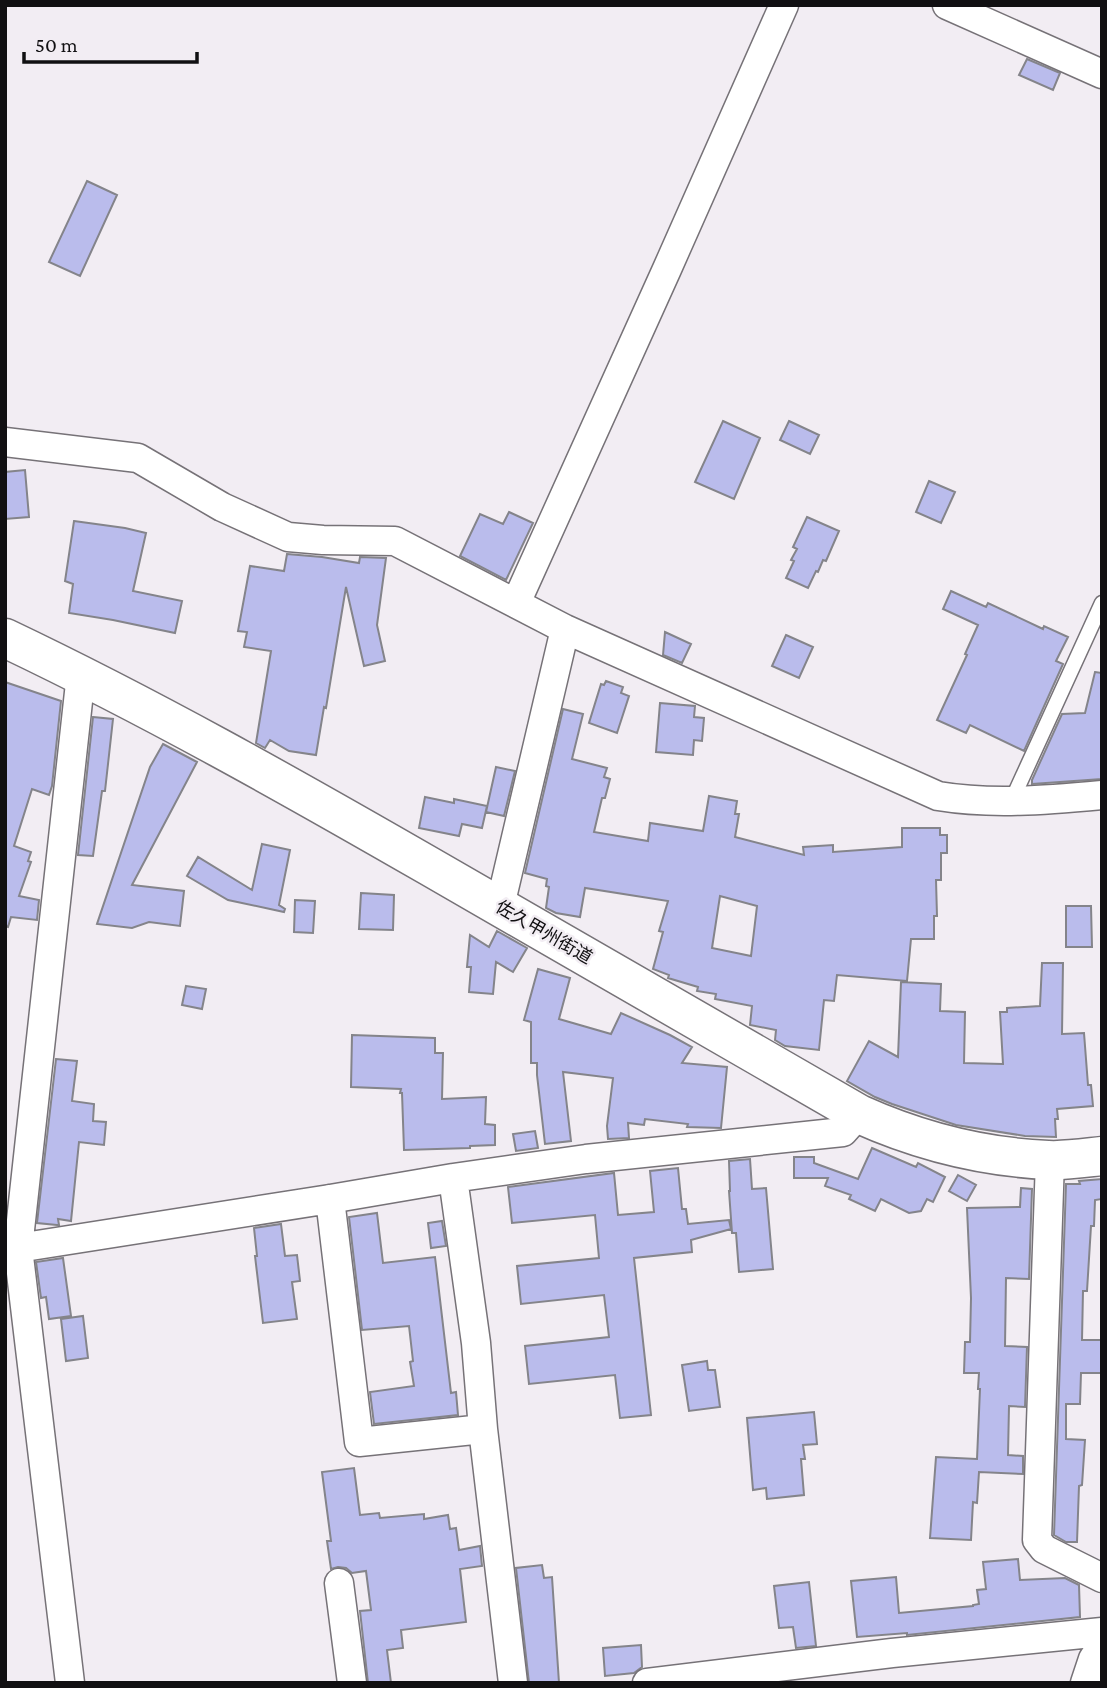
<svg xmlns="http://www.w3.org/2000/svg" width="1107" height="1688" font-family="'Crimson Pro','Noto Sans JP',serif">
	<rect width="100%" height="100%" fill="#f2edf3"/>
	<!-- building -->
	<path fill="#babcec" stroke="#84848a" stroke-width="2" fill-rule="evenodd" d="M 1027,59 L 1060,73 L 1053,90 L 1019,75 Z
		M 87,181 L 117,195 L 80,276 L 49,262 Z
		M 723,421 L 760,438 L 734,499 L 695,482 Z
		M 789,421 L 819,435 L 810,454 L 780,440 Z
		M 25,470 L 29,517 L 5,519 L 5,472 Z
		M 929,481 L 955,492 L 941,523 L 916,512 Z
		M 509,512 L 533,523 L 506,580 L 460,556 L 480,514 L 503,524 Z
		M 807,517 L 839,531 L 826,561 L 823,560 L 818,572 L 816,571 L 808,588 L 786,578 L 794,561 L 791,560 L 797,549 L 793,547 Z
		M 74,521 L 125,528 L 146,533 L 133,591 L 182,601 L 175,633 L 113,620 L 69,613 L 73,584 L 65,581 Z
		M 287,554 L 322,557 L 359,563 L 360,557 L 386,558 L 377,625 L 385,661 L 364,666 L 346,587 L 326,708 L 324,707 L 316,755 L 289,751 L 270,740 L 265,748 L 256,743 L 271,651 L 244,647 L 247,632 L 238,631 L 250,566 L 284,571 Z
		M 951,591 L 986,607 L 988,603 L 1043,629 L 1044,626 L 1068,637 L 1056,661 L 1063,664 L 1024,751 L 970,725 L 966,733 L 937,720 L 967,655 L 965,654 L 978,625 L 943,609 Z
		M 665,632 L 691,644 L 682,663 L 663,655 Z
		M 786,635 L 813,647 L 799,678 L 772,666 Z
		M 1095,672 L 1102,673 L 1102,779 L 1032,784 L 1032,780 L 1062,714 L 1085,713 Z
		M 606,681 L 623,687 L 621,693 L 629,696 L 617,733 L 589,723 L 601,684 L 604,685 Z
		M 5,682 L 61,701 L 52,786 L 49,795 L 32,789 L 14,846 L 31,852 L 28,861 L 31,862 L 19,896 L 39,900 L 37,920 L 11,917 L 8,927 L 5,926 Z
		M 660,703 L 695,706 L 694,717 L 704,718 L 702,741 L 694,740 L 693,755 L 656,752 Z
		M 563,709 L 583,714 L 572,759 L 607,768 L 604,777 L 610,779 L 605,798 L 602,798 L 594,832 L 648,841 L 650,823 L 703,831 L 709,796 L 737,801 L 735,814 L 739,814 L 735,837 L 804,855 L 803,847 L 833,845 L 833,852 L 902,847 L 902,828 L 940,828 L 940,835 L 947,835 L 947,853 L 941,853 L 941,880 L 936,880 L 937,916 L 934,916 L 934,939 L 911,939 L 907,981 L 837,975 L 834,1001 L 824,1000 L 819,1050 L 785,1046 L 775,1040 L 776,1030 L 750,1025 L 752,1006 L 715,999 L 716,994 L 697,991 L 698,987 L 668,978 L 669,975 L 653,969 L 663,932 L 659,931 L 668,901 L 585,888 L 580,917 L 556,913 L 546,908 L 549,887 L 546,886 L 547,879 L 525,873 ZM 720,896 L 757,906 L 751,956 L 712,948 Z
		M 93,717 L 113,719 L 105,791 L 102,791 L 93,856 L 78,855 Z
		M 163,744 L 197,762 L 132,885 L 184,891 L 180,926 L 149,922 L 132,928 L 97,924 L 150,767 Z
		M 496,767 L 515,771 L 504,816 L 486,812 Z
		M 425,797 L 454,803 L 454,799 L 487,806 L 482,828 L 462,824 L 459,836 L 419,828 Z
		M 262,844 L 290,850 L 279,905 L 285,909 L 284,912 L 228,900 L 187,876 L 198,857 L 252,890 Z
		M 361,893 L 394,895 L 393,930 L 359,929 Z
		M 295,900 L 315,901 L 313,933 L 294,932 Z
		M 1066,906 L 1091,906 L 1092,947 L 1066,947 Z
		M 497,931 L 527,948 L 513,972 L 496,962 L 493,994 L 469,992 L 471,967 L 467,967 L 470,935 L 489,947 Z
		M 1042,963 L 1063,963 L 1062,1034 L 1084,1033 L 1088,1085 L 1091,1085 L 1093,1106 L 1057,1109 L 1058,1119 L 1055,1119 L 1056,1137 L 1025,1136 L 956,1125 L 892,1104 L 875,1097 L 847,1081 L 869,1041 L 898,1057 L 901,982 L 941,984 L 940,1011 L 965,1012 L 964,1063 L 1003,1064 L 1000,1012 L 1007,1012 L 1007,1008 L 1040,1006 Z
		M 538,969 L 570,978 L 559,1019 L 611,1034 L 621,1013 L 670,1035 L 692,1047 L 682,1063 L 727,1067 L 721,1128 L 687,1127 L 688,1124 L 645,1119 L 644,1125 L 628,1123 L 629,1138 L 608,1139 L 607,1126 L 613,1078 L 563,1072 L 571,1141 L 545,1144 L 537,1075 L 537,1063 L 531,1063 L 531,1022 L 524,1020 Z
		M 186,986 L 206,989 L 202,1009 L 182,1005 Z
		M 352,1035 L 435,1038 L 435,1053 L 443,1053 L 442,1099 L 486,1097 L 485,1124 L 495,1125 L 495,1145 L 470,1146 L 470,1148 L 404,1150 L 402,1093 L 400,1093 L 401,1089 L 351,1087 Z
		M 56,1059 L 77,1061 L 72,1101 L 94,1104 L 93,1121 L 106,1122 L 104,1145 L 79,1142 L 71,1221 L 58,1219 L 59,1225 L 57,1225 L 37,1223 Z
		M 535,1131 L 538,1148 L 516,1151 L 513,1134 Z
		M 872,1148 L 916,1167 L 918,1163 L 945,1177 L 933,1202 L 927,1199 L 921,1211 L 909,1213 L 881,1199 L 875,1211 L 849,1199 L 851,1195 L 825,1186 L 828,1178 L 794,1178 L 794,1157 L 814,1157 L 814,1163 L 858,1179 Z
		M 750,1159 L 752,1189 L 766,1188 L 773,1269 L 739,1272 L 736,1233 L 732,1233 L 729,1191 L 730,1191 L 729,1161 Z
		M 678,1168 L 682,1209 L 686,1209 L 688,1224 L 729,1220 L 731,1229 L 691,1240 L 692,1252 L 634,1258 L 651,1415 L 620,1418 L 615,1375 L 529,1384 L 525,1346 L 609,1337 L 604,1295 L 521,1304 L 517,1266 L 599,1258 L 595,1215 L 512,1223 L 508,1187 L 614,1173 L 618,1215 L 654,1212 L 650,1171 Z
		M 958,1175 L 976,1185 L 967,1201 L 949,1191 Z
		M 1102,1179 L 1102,1199 L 1095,1200 L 1094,1226 L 1091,1226 L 1087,1291 L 1083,1291 L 1082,1340 L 1102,1340 L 1102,1373 L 1081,1373 L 1080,1404 L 1066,1404 L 1066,1439 L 1085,1440 L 1082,1485 L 1079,1486 L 1077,1542 L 1066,1542 L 1054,1535 L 1066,1184 L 1080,1184 L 1079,1181 Z
		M 1021,1188 L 1032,1189 L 1029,1279 L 1006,1278 L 1005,1346 L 1027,1347 L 1025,1407 L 1009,1406 L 1008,1455 L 1023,1456 L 1023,1474 L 979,1472 L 977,1503 L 973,1502 L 971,1540 L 930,1538 L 936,1457 L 977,1459 L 980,1389 L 978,1389 L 979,1373 L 964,1373 L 965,1342 L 970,1342 L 971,1298 L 967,1208 L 1020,1207 Z
		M 377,1213 L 383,1263 L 435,1257 L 451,1393 L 456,1392 L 458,1415 L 374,1424 L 370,1392 L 414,1386 L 410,1362 L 413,1361 L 409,1326 L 362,1330 L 349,1217 Z
		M 442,1221 L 446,1246 L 431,1248 L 428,1223 Z
		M 281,1224 L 285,1256 L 297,1255 L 300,1281 L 292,1282 L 297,1319 L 263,1323 L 255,1256 L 257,1256 L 254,1228 Z
		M 63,1258 L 71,1316 L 49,1319 L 46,1297 L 41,1298 L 36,1262 Z
		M 83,1316 L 88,1358 L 66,1361 L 61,1319 Z
		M 707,1361 L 708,1370 L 715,1370 L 720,1407 L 689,1411 L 682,1365 Z
		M 814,1412 L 817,1444 L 803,1445 L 805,1459 L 801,1459 L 804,1495 L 767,1499 L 766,1488 L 753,1490 L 747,1418 Z
		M 354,1468 L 360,1515 L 379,1513 L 380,1518 L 424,1514 L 424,1519 L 448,1515 L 450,1529 L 456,1528 L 459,1550 L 480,1546 L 482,1566 L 460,1569 L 466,1622 L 401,1630 L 403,1648 L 387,1650 L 391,1683 L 368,1683 L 360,1611 L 371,1610 L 366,1571 L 352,1573 L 346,1568 L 338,1567 L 331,1569 L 327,1541 L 331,1541 L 322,1472 Z
		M 1018,1559 L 1020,1580 L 1065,1578 L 1079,1585 L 1080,1617 L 907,1635 L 907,1633 L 857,1637 L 851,1581 L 896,1577 L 899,1613 L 973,1606 L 973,1605 L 979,1604 L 977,1590 L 986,1589 L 983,1562 Z
		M 542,1565 L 544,1578 L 552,1577 L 559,1683 L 529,1683 L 516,1568 Z
		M 809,1582 L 816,1646 L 796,1648 L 793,1627 L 779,1628 L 774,1586 Z
		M 641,1645 L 642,1667 L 634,1673 L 605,1676 L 603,1648 Z"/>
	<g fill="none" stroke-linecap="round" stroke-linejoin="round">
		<defs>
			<path id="lane" d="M 1011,802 L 1102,603"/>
			<path id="street" d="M 947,5 L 1102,74
				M 5,442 L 138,458 L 222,507 L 288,537 L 323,540 L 395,541 L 565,629 L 938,796 C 992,805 1047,800 1102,795
				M 516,603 L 667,269 L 784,5
				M 500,906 L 565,629
				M 1050,1160 L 1037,1540 L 1044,1549 L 1102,1578
				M 453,1178 L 476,1343 L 483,1429 L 513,1683
				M 330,1199 L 359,1442 L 483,1429
				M 5,1249 L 18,1248 L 330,1199 L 453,1178 L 586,1159 L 843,1132 L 859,1114
				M 339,1583 L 352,1683
				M 70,1683 L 18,1248 L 81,674
				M 647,1683 L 892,1653 L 1102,1632
				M 1085,1683 L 1093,1659 L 1102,1645"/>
			<path id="secondary" d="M 5,638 C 150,707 290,786 429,866 C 573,948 716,1031 859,1114 C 919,1141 982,1157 1048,1160 C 1065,1161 1084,1158 1102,1156"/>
		</defs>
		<!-- lane casing -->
		<use href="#lane" stroke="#767277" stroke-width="17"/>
		<!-- street casing -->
		<use href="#street" stroke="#767277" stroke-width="31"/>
		<!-- secondary casing -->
		<use href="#secondary" stroke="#767277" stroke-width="41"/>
		<!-- lane -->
		<use href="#lane" stroke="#fff" stroke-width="14"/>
		<!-- street -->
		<use href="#street" stroke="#fff" stroke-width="28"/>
		<!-- secondary -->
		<use href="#secondary" stroke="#fff" stroke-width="38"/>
	</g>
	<g text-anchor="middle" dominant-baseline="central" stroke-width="5" stroke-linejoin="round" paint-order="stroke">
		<!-- street labels -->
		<g font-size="18" fill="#111012" stroke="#f2edf3">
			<text transform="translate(544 932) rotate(30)">佐久甲州街道</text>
		</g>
	</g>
	<!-- border -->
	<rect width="1107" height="1688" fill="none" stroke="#111012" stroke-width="14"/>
	<!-- scale -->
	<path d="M24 52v10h173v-10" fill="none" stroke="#111012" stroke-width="3.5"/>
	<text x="35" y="52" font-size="21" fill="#111012" stroke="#f2edf3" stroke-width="5" paint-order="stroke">50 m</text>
</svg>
